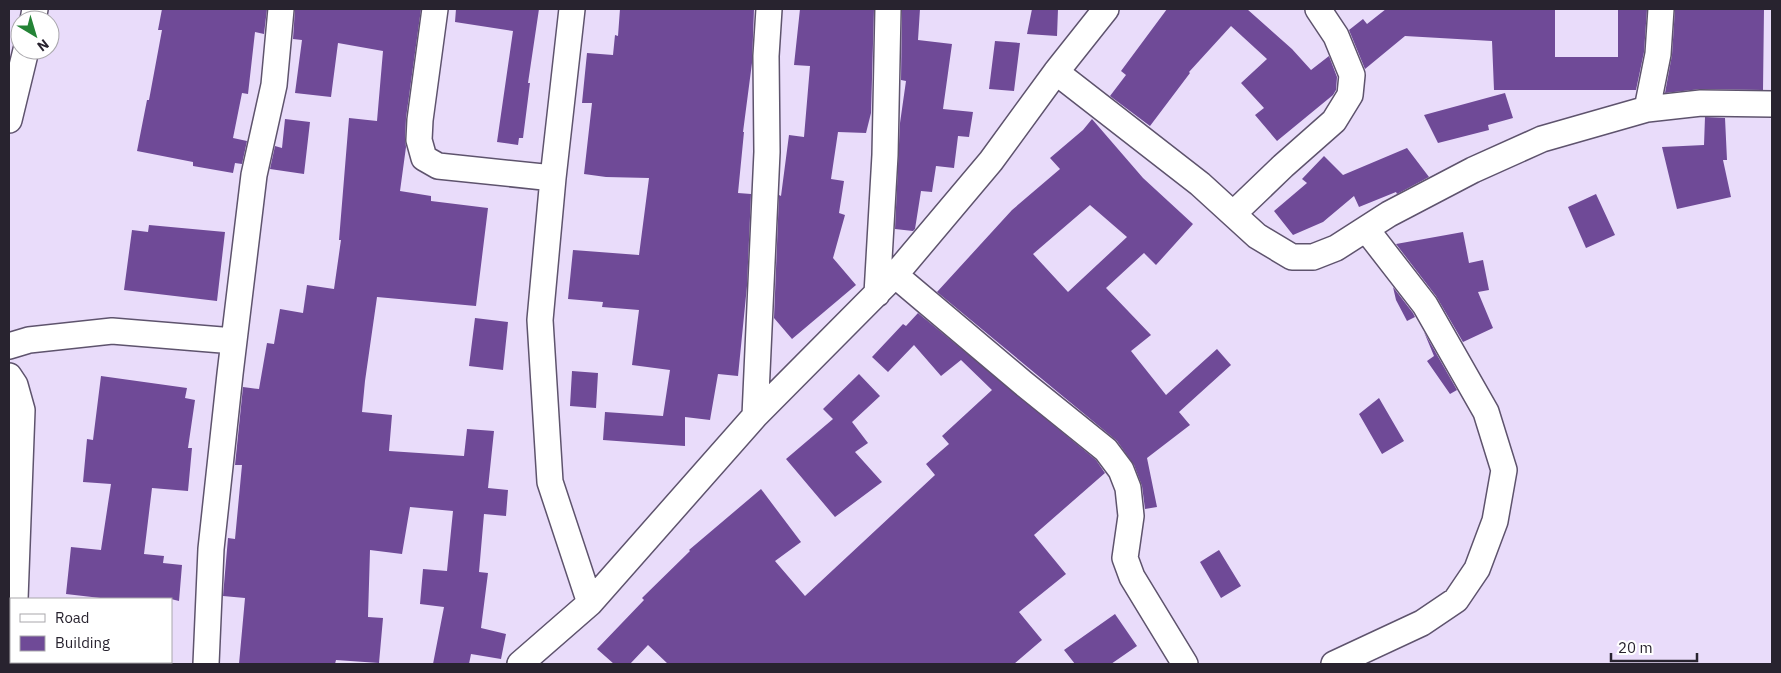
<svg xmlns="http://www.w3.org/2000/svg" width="1781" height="673" font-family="'IBM Plex Sans',sans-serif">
	<rect width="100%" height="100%" fill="#e9dcfa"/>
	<!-- building -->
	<path fill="#6f4a97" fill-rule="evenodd" d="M 162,9 L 267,9 L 264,34 L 255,32 L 248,94 L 242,93 L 233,138 L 247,141 L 242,164 L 235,163 L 233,173 L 193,166 L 193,162 L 137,151 L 147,100 L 149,100 L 162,30 L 158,30 Z
		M 295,9 L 421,9 L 406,118 L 405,139 L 406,147 L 400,191 L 431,196 L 431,201 L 488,208 L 476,306 L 377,297 L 365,381 L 362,412 L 392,415 L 389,451 L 464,456 L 467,429 L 494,431 L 488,488 L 508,490 L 506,516 L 484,514 L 479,572 L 488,573 L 481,628 L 506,634 L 501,659 L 471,654 L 469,664 L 433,664 L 444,607 L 420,604 L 423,569 L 447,571 L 453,511 L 410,507 L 402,554 L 370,550 L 368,617 L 383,618 L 379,663 L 336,660 L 335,664 L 239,664 L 245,598 L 223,596 L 228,538 L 235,539 L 242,465 L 235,465 L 243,387 L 259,389 L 267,343 L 274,344 L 280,309 L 303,313 L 307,285 L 334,289 L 341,240 L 339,240 L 349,118 L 377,121 L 383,51 L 338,43 L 331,97 L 295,93 L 302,40 L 293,39 Z
		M 456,9 L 539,9 L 528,83 L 530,83 L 523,138 L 519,138 L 518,145 L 497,142 L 513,31 L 455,22 Z
		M 620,9 L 754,9 L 752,63 L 743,132 L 744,132 L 738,193 L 751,194 L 747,286 L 738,376 L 718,374 L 710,420 L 685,417 L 685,446 L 603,440 L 605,412 L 663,416 L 670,370 L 632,365 L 639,310 L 602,307 L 603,302 L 568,299 L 573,250 L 639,255 L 649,178 L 606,177 L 584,174 L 592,103 L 582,103 L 587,53 L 613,55 L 615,35 L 618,36 Z
		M 800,9 L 874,9 L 871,113 L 866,133 L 838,132 L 831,179 L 844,181 L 839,213 L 845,215 L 833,258 L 856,285 L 792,339 L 774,318 L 779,195 L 781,196 L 789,135 L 804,137 L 810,66 L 794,65 Z
		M 902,9 L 920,9 L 918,40 L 952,44 L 943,109 L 973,112 L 969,137 L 958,136 L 954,168 L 936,166 L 932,192 L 921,191 L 915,229 L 913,231 L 895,229 L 900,123 L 906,81 L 901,80 Z
		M 1032,9 L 1058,9 L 1057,36 L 1027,34 Z
		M 1167,9 L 1247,9 L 1292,49 L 1311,70 L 1329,56 L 1337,77 L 1336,90 L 1333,95 L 1277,141 L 1255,115 L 1264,108 L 1241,83 L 1267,59 L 1231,26 L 1189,72 L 1190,73 L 1150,126 L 1110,96 L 1126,75 L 1121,71 Z
		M 1386,9 L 1555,9 L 1555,57 L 1618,57 L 1618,9 L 1647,9 L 1644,52 L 1636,90 L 1494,90 L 1492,41 L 1405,36 L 1365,69 L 1349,30 L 1363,19 L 1367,24 Z
		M 1675,9 L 1764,9 L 1763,90 L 1701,89 L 1665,93 L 1672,55 Z
		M 995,41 L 1020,43 L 1014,91 L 989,89 Z
		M 1505,93 L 1513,118 L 1488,125 L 1489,130 L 1438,143 L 1424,115 Z
		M 1705,117 L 1725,118 L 1727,160 L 1723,160 L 1731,197 L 1677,209 L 1662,147 L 1704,145 Z
		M 285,119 L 310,122 L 304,174 L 270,169 L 275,146 L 282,148 Z
		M 1092,119 L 1143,178 L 1193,224 L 1156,265 L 1144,253 L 1106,288 L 1151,335 L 1131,351 L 1166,395 L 1217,349 L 1231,365 L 1179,412 L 1190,425 L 1147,458 L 1157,507 L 1145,509 L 1142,486 L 1134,465 L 1117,441 L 937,292 L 1012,210 L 1060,169 L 1050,158 L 1083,130 ZM 1090,205 L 1127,237 L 1068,292 L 1033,254 Z
		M 1407,148 L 1429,177 L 1397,194 L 1396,192 L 1359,207 L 1354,196 L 1323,222 L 1293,235 L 1274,211 L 1307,183 L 1302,179 L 1324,156 L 1343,175 Z
		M 1596,194 L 1615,235 L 1586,248 L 1568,207 Z
		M 149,225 L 225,232 L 217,301 L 124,290 L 132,230 L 148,232 Z
		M 1463,232 L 1469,263 L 1483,260 L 1489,290 L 1478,292 L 1493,328 L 1463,342 L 1436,296 L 1396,244 Z
		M 1393,287 L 1413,313 L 1415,317 L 1407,321 L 1396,300 Z
		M 918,313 L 1096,460 L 1105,473 L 1034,535 L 1066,574 L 1019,612 L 1042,640 L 1014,664 L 668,664 L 648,645 L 630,664 L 614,664 L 597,649 L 644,600 L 642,598 L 690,551 L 689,550 L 761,489 L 801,542 L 775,561 L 805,596 L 935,475 L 926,464 L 949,444 L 942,436 L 992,390 L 961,360 L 941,376 L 914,345 L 888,372 L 872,357 L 903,324 L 906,326 Z
		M 475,318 L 508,322 L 503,370 L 469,366 Z
		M 1424,332 L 1457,390 L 1450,394 L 1427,361 L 1434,356 Z
		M 572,371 L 598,373 L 596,408 L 570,406 Z
		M 859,374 L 880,396 L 852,422 L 868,443 L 855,452 L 882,482 L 835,517 L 786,459 L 833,419 L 823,409 Z
		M 101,376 L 187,388 L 185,398 L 195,400 L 188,448 L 192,448 L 188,491 L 152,488 L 144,554 L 164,556 L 163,563 L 182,565 L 179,601 L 171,599 L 109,599 L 66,594 L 71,547 L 101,550 L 111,484 L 83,482 L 87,439 L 93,440 Z
		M 1379,398 L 1404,441 L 1382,454 L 1359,414 Z
		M 1219,550 L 1241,586 L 1221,598 L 1200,562 Z
		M 1115,614 L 1137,646 L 1111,664 L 1075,664 L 1064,650 Z"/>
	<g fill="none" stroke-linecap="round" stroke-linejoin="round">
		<defs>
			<path id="minor" d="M 435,9 L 420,120 L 419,140 L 424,158 L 438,166 L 553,178
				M 572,9 L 553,178 L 540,320 L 550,482 L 590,603
				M 33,20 L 35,9
				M 1056,72 L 1200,184 L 1257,236 L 1292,257 L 1313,257 L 1336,248 L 1389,214 L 1473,170 L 1542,139 L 1647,109 L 1701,103 L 1772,104
				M 1647,109 L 1658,54 L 1661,9
				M 9,120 L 26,50
				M 1233,214 L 1283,166 L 1334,121 L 1350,95 L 1352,75 L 1336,36 L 1318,9
				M 895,275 L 1023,383 L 1106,450 L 1121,470 L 1128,488 L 1131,516 L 1125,558 L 1132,577 L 1185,664
				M 877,294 L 885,155 L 888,9
				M 9,346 L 29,340 L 112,331 L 234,341
				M 9,376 L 15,385 L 22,410 L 15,599
				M 755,416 L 767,152 L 766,56 L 769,9
				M 9,649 L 11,638
				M 206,664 L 211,549 L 230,374 L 254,175 L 274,85 L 281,9
				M 520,664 L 590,603 L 755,416 L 895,275 L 991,161 L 1056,72 L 1106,9
				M 1334,664 L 1422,623 L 1456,600 L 1477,569 L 1495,521 L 1504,470 L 1486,412 L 1425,305 L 1366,229"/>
		</defs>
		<!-- minor casing -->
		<use href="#minor" stroke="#5e536d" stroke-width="28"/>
		<!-- minor -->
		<use href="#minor" stroke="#fff" stroke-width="25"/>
	</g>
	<!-- border -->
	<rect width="1781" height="673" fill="none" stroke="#28232f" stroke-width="20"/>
	<!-- legend -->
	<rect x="10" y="598" width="162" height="65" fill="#ffffff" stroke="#a9a7ac"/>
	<rect x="20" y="614" width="25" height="8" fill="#ffffff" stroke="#a9a7ac"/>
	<text x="55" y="623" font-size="15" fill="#28232f">Road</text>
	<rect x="20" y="636" width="25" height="15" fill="#6f4a97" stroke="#a9a7ac"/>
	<text x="55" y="648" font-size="15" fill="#28232f">Building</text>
	<!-- north arrow -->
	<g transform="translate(35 35) rotate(142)"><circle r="24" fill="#ffffff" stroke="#a9a7ac"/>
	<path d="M0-4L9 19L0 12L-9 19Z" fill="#248336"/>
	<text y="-8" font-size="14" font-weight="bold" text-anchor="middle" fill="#28232f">N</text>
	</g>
	<!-- scale -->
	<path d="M1611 653v8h86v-8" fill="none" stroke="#28232f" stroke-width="2.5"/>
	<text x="1618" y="653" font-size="15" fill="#28232f" stroke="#ffffff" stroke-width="4" paint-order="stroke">20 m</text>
</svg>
